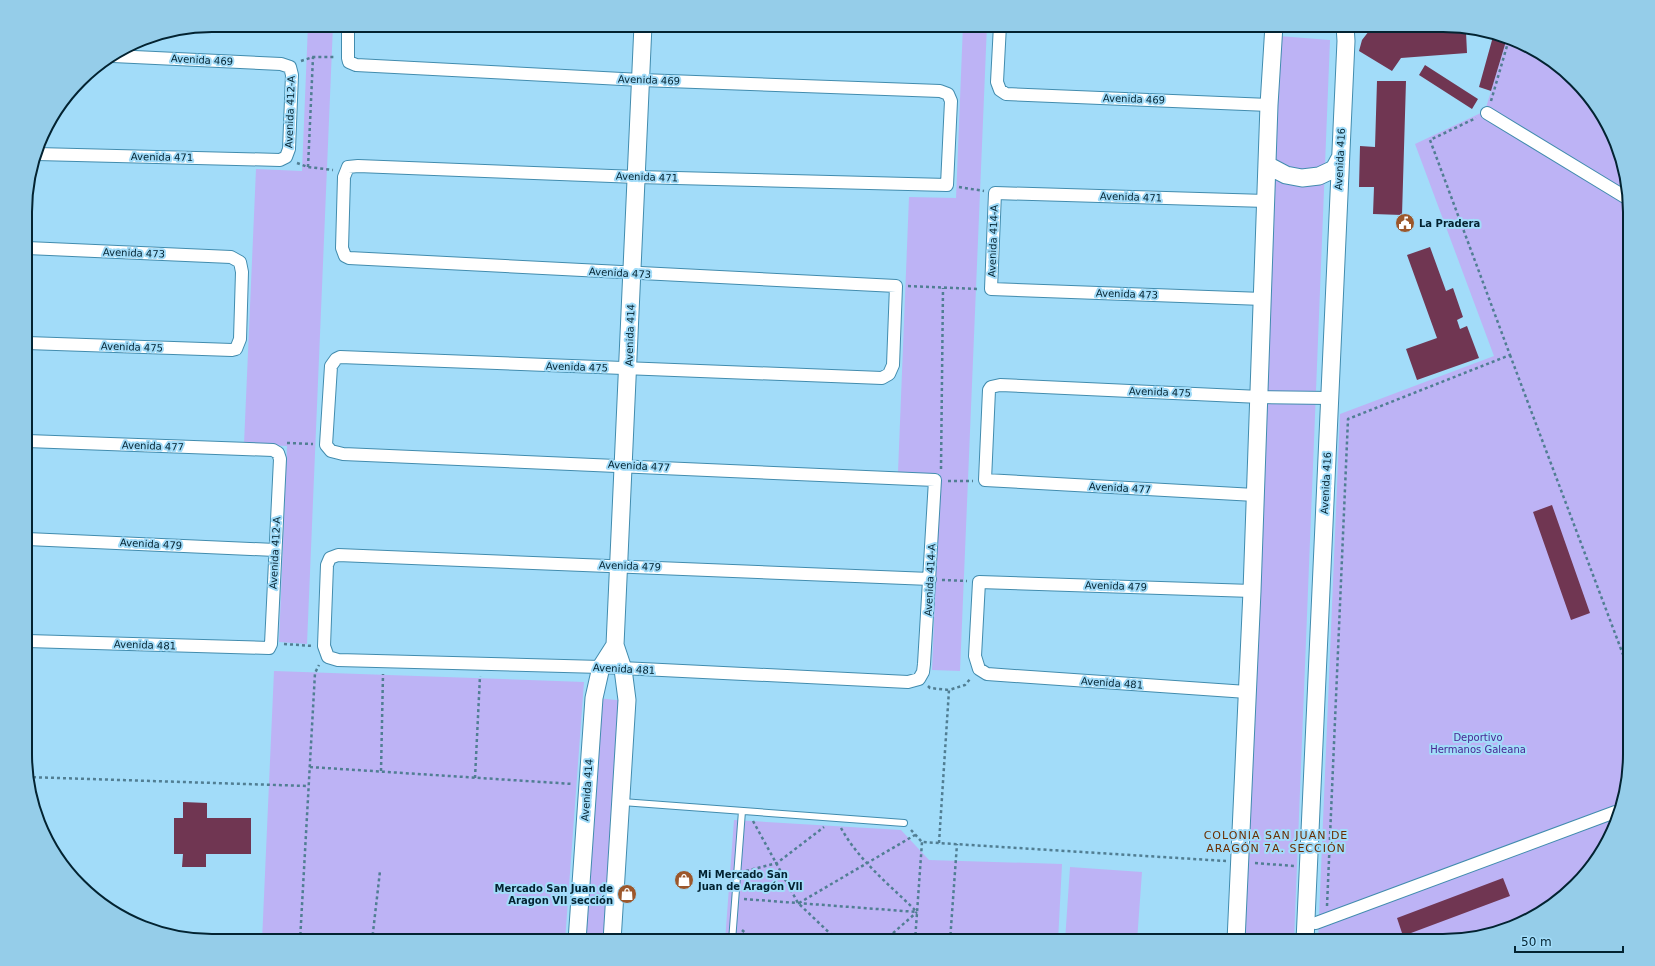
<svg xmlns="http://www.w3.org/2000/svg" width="1655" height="966" font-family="'DejaVu Sans',sans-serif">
	<rect width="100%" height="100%" fill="#a2dcf9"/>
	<!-- green -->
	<path fill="#bdb3f5" d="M 308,25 L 333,25 L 307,644 L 279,642 L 287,446 L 244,444 L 256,169 L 302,171 Z
		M 963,25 L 987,25 L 960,671 L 932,670 L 940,474 L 898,472 L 909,197 L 956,198 Z
		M 1279,36 L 1330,40 L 1294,941 L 1241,941 Z
		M 1507,38 L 1536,50 L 1575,80 L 1605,118 L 1630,200 L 1630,766 L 1605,847 L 1575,886 L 1536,916 L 1455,941 L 1318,941 L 1340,414 L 1494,356 L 1415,144 L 1485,111 Z
		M 274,671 L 584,682 L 565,941 L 262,941 Z
		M 597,698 L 626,701 L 605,941 L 579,941 Z
		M 734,820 L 901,830 L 929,860 L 1062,864 L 1058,941 L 725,941 Z
		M 1070,867 L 1142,872 L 1137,941 L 1065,941 Z"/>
	<!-- building -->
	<path fill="#703652" d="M 1379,26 L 1385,31 L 1447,26 L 1479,30 L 1466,32 L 1467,53 L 1401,58 L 1392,71 L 1359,51 L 1362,40 L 1369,31 Z
		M 1494,33 L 1507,38 L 1491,91 L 1479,87 Z
		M 1425,65 L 1478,99 L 1472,109 L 1419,75 Z
		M 1377,81 L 1406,81 L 1402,215 L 1373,214 L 1374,187 L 1359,187 L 1360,146 L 1375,147 Z
		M 1430,247 L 1446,291 L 1453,288 L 1463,317 L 1457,320 L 1460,329 L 1467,326 L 1479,358 L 1417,380 L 1406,349 L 1437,338 L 1407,255 Z
		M 1552,505 L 1590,613 L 1571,620 L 1533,512 Z
		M 183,802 L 207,803 L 207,818 L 251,818 L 251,854 L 206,854 L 206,867 L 182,867 L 183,854 L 174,854 L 174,818 L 183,818 Z
		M 1503,878 L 1510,896 L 1403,936 L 1397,918 Z"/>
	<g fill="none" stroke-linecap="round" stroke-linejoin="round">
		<defs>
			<path id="lane" d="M 622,802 L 904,823
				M 732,941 L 742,811"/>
			<path id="street" d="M 348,25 L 348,58 L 349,62 L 356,65 L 641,80 L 940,91 L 948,94 L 951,101 L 947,185 L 637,177 L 358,166 L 348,167 L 344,177 L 342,248 L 345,256 L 349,258 L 896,286 L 893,365 L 889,374 L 882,378 L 340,357 L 336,359 L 331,366 L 326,445 L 331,451 L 343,454 L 935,480 L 924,664 L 923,672 L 919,679 L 908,682 L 601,667 L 338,660 L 328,657 L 324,646 L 327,565 L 330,558 L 338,555 L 930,579
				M 1000,25 L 997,82 L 1000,90 L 1006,94 L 1269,105
				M 1487,113 L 1630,200
				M 37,154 L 280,160 L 286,157 L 289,149 L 292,75 L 290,67 L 281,64 L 113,56
				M 27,248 L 231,257 L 240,262 L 242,272 L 240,339 L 236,349 L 232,350 L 27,343
				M 1263,299 L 991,289 L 995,193 L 1266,201
				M 27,441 L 273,450 L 278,453 L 280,459 L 271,644 L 269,648 L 27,641
				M 1255,495 L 985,480 L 989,390 L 991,387 L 1000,385 L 1260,397 L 1330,398
				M 27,539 L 275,550
				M 1247,692 L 987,674 L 979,669 L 975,656 L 979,582 L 1252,591
				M 1316,923 L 1615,812"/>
			<path id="secondary" d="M 1267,165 L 1286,175 L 1302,178 L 1319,176 L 1334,169 L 1340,158
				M 577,941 L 594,698 L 601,667 L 615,645
				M 612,941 L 627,700 L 623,669 L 615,645 L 643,25
				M 1236,941 L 1252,591 L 1269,105 L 1274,25
				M 1305,941 L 1346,41 L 1345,25"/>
		</defs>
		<!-- lane casing -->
		<use href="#lane" stroke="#428cae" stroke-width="8"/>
		<!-- street casing -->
		<use href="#street" stroke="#428cae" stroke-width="14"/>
		<!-- secondary casing -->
		<use href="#secondary" stroke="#428cae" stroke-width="19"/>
		<!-- path -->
		<path stroke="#517e93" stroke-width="2.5" stroke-dasharray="3 3" stroke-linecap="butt" d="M 301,61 L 313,57 L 335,57
			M 1491,101 L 1509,39
			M 297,163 L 308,167 L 333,170
			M 308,167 L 313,57
			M 959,187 L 984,191
			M 908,286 L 979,289
			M 1510,355 L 1630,673
			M 287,443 L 313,444
			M 941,469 L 943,288
			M 948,481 L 973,481
			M 942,580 L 967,581
			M 284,644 L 313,646
			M 928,686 L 930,688 L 949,690
			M 310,767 L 573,784
			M 381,771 L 383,674
			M 27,777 L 308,786
			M 475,778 L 480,676
			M 753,821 L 798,903 L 838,941
			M 841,828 C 859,861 891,886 917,912
			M 911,830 L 922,842 L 1226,861
			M 939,843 L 949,690 L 965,685 L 971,678
			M 1255,863 L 1294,866
			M 746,871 L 777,863 L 824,827
			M 744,899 L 917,912
			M 799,903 L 915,835
			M 1327,906 L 1348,419 L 1510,355 L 1430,140 L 1476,118
			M 742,930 L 754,941
			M 300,938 L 319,941
			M 300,941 L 315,673 L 319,665
			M 372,941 L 380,871
			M 884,941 L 917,912
			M 915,941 L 922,842
			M 950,941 L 957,844
			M 1326,941 L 1326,933"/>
		<!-- lane -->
		<use href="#lane" stroke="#fff" stroke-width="6"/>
		<!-- street -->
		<use href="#street" stroke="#fff" stroke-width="12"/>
		<!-- secondary -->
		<use href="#secondary" stroke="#fff" stroke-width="17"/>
	</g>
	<!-- icons -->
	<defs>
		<symbol id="civic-disc" viewBox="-11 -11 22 22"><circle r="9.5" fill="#9c572b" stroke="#a2dcf9"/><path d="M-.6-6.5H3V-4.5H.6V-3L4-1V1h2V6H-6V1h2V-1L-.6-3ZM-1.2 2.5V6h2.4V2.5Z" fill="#fff"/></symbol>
		<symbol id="shop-disc" viewBox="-11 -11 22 22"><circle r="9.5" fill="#9c572b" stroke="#a2dcf9"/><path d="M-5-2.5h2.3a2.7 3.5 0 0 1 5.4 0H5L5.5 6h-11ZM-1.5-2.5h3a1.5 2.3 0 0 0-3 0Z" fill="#fff"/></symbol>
	</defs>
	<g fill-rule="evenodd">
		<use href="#civic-disc" x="1394" y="212" width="22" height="22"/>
		<use href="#shop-disc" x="673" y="869" width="22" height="22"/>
		<use href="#shop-disc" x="616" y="883" width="22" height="22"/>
	</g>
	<g text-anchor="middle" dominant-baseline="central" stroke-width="4" stroke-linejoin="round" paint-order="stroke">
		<!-- street labels -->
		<g font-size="10" fill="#032331" stroke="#a2dcf9">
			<text transform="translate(202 60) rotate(3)">Avenida 469</text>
			<text transform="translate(649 80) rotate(2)">Avenida 469</text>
			<text transform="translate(1134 99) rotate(2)">Avenida 469</text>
			<text transform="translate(290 112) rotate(-88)">Avenida 412-A</text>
			<text transform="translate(162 157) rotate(1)">Avenida 471</text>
			<text transform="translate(1340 159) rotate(-87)">Avenida 416</text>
			<text transform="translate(647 177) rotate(2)">Avenida 471</text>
			<text transform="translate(1131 197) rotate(2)">Avenida 471</text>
			<text transform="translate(993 241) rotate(-88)">Avenida 414-A</text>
			<text transform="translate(134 253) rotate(2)">Avenida 473</text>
			<text transform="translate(620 273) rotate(3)">Avenida 473</text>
			<text transform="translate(1127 294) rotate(2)">Avenida 473</text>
			<text transform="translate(630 335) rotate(-88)">Avenida 414</text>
			<text transform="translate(132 347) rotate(2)">Avenida 475</text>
			<text transform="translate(577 367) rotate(2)">Avenida 475</text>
			<text transform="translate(1160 392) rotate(2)">Avenida 475</text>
			<text transform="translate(153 446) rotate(2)">Avenida 477</text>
			<text transform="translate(639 466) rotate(3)">Avenida 477</text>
			<text transform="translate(1326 483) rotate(-87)">Avenida 416</text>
			<text transform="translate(1120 488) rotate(3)">Avenida 477</text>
			<text transform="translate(151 544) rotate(3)">Avenida 479</text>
			<text transform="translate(275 553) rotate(-87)">Avenida 412-A</text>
			<text transform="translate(630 566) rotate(2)">Avenida 479</text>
			<text transform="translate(930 580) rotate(-87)">Avenida 414-A</text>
			<text transform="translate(1116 586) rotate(2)">Avenida 479</text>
			<text transform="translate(145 645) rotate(2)">Avenida 481</text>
			<text transform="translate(624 669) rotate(3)">Avenida 481</text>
			<text transform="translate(1112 683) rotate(4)">Avenida 481</text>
			<text transform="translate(587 790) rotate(-86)">Avenida 414</text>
		</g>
		<!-- poi labels -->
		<g font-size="10" font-weight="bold" fill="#032331" stroke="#a2dcf9" text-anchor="start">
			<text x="1419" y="223">La Pradera</text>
			<text x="698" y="874">Mi Mercado San<tspan x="698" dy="12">Juan de Aragón VII</tspan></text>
			<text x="613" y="888" text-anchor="end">Mercado San Juan de<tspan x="613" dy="12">Aragon VII sección</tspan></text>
		</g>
		<!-- park labels -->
		<g font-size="10" fill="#482692" stroke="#a2dcf9">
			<text x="1478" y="737">Deportivo<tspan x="1478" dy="12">Hermanos Galeana</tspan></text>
		</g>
		<!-- neighbourhood labels -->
		<g font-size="11" letter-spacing="1" fill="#692e00" stroke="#a2dcf9">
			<text x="1276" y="835">COLONIA SAN JUAN DE<tspan x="1276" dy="13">ARAGÓN 7A. SECCIÓN</tspan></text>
		</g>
	</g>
	<!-- crop -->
	<path d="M0 0H1655V966H0ZM212 32H1443A180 180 0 0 1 1623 212V754A180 180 0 0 1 1443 934H212A180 180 0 0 1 32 754V212A180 180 0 0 1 212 32Z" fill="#95cde9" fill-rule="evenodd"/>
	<path fill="none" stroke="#032331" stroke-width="2" d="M212 32H1443A180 180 0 0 1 1623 212V754A180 180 0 0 1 1443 934H212A180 180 0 0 1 32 754V212A180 180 0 0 1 212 32Z"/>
	<!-- scale -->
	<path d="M1515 946v6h108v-6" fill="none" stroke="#032331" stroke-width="2"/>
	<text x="1521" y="946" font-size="12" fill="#032331" stroke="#a2dcf9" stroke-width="3" paint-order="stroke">50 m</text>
</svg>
